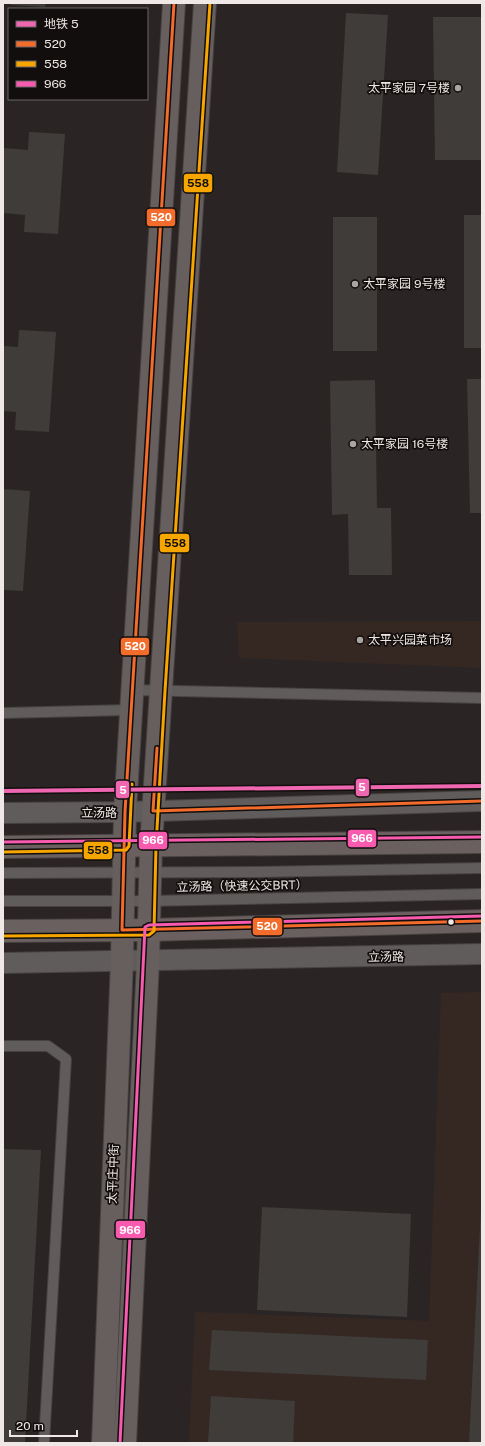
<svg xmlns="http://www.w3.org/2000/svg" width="485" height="1446" font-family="'Public Sans','Noto Sans SC',sans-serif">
	<rect width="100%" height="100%" fill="#2a2524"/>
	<!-- built -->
	<path fill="#352823" d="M 482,621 L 482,668 L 239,658 L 237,622 Z
		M 482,992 L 482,1443 L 189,1443 L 195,1312 L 429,1321 L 441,993 Z"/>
	<!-- building -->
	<path fill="#3f3c39" d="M 11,3 L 46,3 L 45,7 L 11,5 Z
		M 346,13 L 388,15 L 378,175 L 337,172 Z
		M 433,17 L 482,17 L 482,160 L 435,160 Z
		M 29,132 L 65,134 L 58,234 L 24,232 L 25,215 L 3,213 L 3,148 L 28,150 Z
		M 464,215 L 482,215 L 482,348 L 464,348 Z
		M 333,217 L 377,217 L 377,351 L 333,351 Z
		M 19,330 L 56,332 L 49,432 L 15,430 L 16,412 L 3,411 L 3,346 L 18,347 Z
		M 467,379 L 482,379 L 482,513 L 470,513 Z
		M 375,380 L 377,508 L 391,508 L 392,575 L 349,575 L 348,514 L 332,515 L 330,381 Z
		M 3,489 L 30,491 L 23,591 L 3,590 Z
		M 3,1149 L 41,1150 L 25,1443 L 3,1443 Z
		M 262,1207 L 411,1214 L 407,1317 L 257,1310 Z
		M 481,1207 L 482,1443 L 469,1443 Z
		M 212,1330 L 428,1340 L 426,1380 L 209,1370 Z
		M 211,1396 L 295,1401 L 293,1443 L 208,1443 Z"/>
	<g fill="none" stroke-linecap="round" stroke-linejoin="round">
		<defs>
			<path id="service" d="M 132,690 L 482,698
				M 3,713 L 129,710
				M 3,873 L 257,872 L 482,868
				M 3,901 L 149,901 L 482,894
				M 3,1046 L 48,1046 L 66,1059 L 44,1443"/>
			<path id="minor" d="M 3,813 L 125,812 L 482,801
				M 3,963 L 482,954"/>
			<path id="secondary" d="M 103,1443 L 122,960 L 125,812 L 174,3
				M 125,1443 L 148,961 L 151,846 L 205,3"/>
			<path id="primary" d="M 3,847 L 482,842
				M 3,931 L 149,930 L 482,921"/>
		</defs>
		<!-- service casing -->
		<use href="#service" stroke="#474241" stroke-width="12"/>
		<!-- minor casing -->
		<use href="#minor" stroke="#474241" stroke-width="22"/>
		<!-- secondary casing -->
		<use href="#secondary" stroke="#474241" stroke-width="24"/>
		<!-- primary casing -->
		<use href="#primary" stroke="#474241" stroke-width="24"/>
		<!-- service -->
		<use href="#service" stroke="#605c5b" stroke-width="10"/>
		<!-- minor -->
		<use href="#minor" stroke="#605c5b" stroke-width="20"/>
		<!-- secondary -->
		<use href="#secondary" stroke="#665f5e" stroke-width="22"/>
		<!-- primary -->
		<use href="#primary" stroke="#6b6060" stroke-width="22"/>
		<defs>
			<path id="bus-1" d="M 174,3 L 125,812 L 122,930 L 482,921
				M 157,748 L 153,811 L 482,801"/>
			<path id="bus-2" d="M 3,852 L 126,850 L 129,846 L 132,784
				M 3,936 L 149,935 L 154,931 L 156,846 L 165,691 L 210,3"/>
			<path id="bus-3" d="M 3,842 L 482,837
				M 120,1443 L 145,927 L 149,925 L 482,916"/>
		</defs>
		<!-- bus-1 casing -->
		<use href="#bus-1" stroke="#120e0d" stroke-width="6"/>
		<!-- bus-2 casing -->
		<use href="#bus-2" stroke="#120e0d" stroke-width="6"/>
		<!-- bus-3 casing -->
		<use href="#bus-3" stroke="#120e0d" stroke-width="6"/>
		<!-- bus-1 -->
		<use href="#bus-1" stroke="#f36c2b" stroke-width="3"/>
		<!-- bus-2 -->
		<use href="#bus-2" stroke="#f7a600" stroke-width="3"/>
		<!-- bus-3 -->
		<use href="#bus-3" stroke="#f75aaf" stroke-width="3"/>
		<defs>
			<path id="metro-1" d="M 3,791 L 482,786"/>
		</defs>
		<!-- metro-1 casing -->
		<use href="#metro-1" stroke="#120e0d" stroke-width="7"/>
		<!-- metro-1 -->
		<use href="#metro-1" stroke="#ef66b1" stroke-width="4"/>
	</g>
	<!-- markers -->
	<g fill="#aaa4a2" stroke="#120e0d" stroke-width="1.5">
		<circle cx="458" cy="88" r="4"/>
		<circle cx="355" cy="284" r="4"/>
		<circle cx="353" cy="444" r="4"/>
		<circle cx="360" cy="640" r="4"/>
	</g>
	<circle fill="#efe8e6" stroke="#120e0d" stroke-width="1.5" cx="451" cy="922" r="3.5"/>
	<g text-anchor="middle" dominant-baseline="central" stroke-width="3.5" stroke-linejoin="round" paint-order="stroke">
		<!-- poi labels -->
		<g font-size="12" fill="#efe8e6" stroke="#120e0d" text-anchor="start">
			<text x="450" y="88" text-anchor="end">太平家园 7号楼</text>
			<text x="363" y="284">太平家园 9号楼</text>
			<text x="361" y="444">太平家园 16号楼</text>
			<text x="368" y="640">太平兴园菜市场</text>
		</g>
		<!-- street labels -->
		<g font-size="12" fill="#efe8e6" stroke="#120e0d">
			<text x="99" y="813">立汤路</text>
			<text transform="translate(242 886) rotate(-1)">立汤路（快速公交BRT）</text>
			<text transform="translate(386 957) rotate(-1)">立汤路</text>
			<text transform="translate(113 1174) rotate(-88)">太平庄中街</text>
		</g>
	</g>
	<g stroke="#120e0d" stroke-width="1.5">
		<rect x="183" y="173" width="30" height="20" rx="4" fill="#f7a600"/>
		<rect x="146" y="208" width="30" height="19" rx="4" fill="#f36c2b"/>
		<rect x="159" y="533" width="31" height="20" rx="4" fill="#f7a600"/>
		<rect x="120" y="637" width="30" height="19" rx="4" fill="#f36c2b"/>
		<rect x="355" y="778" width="15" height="19" rx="4" fill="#ef66b1"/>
		<rect x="115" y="780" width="15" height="19" rx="4" fill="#ef66b1"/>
		<rect x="347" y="829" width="30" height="19" rx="4" fill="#f75aaf"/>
		<rect x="138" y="831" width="30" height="19" rx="4" fill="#f75aaf"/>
		<rect x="83" y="841" width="30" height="19" rx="4" fill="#f7a600"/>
		<rect x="252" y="917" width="31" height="19" rx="4" fill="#f36c2b"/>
		<rect x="115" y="1220" width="31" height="19" rx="4" fill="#f75aaf"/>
	</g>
	<g font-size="11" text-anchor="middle" font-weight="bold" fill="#fff">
		<text x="161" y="221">520</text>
		<text x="135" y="650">520</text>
		<text x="362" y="791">5</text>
		<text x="123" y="794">5</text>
		<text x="362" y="842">966</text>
		<text x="153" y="844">966</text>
		<text x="267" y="930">520</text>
		<text x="130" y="1234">966</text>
	</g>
	<g font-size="11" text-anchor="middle" font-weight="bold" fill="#111">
		<text x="198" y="187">558</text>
		<text x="175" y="547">558</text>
		<text x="98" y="854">558</text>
	</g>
	<!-- border -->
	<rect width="485" height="1446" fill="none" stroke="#efe8e6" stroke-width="8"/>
	<!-- legend -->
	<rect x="8" y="8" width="140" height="92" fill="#120e0d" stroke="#6a6564"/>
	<rect x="16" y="21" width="20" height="6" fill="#ef66b1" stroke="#6a6564"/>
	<text x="44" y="28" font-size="12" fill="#efe8e6">地铁 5</text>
	<rect x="16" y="41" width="20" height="6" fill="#f36c2b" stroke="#6a6564"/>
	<text x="44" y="48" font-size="12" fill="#efe8e6">520</text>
	<rect x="16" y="61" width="20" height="6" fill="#f7a600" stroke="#6a6564"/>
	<text x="44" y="68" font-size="12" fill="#efe8e6">558</text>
	<rect x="16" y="81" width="20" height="6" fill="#f75aaf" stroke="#6a6564"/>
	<text x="44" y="88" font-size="12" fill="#efe8e6">966</text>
	<!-- scale -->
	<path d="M10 1430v6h67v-6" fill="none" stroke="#efe8e6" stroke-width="2"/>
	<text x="16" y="1430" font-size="12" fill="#efe8e6" stroke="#120e0d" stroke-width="3" paint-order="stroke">20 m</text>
</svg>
